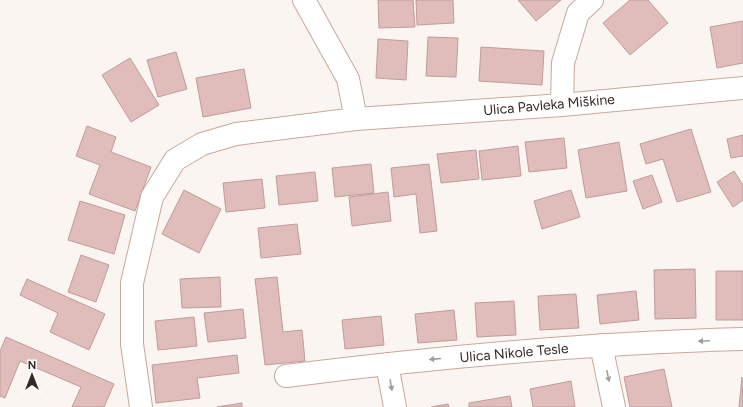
<svg xmlns="http://www.w3.org/2000/svg" width="743" height="407" font-family="Figtree,sans-serif">
	<rect width="100%" height="100%" fill="#fbf5f2"/>
	<!-- building -->
	<path fill="#e0bcbb" stroke="#be9c9b" d="M 378,0 L 413,0 L 415,27 L 379,28 Z
		M 416,0 L 453,0 L 454,23 L 417,25 Z
		M 518,0 L 561,0 L 536,21 Z
		M 630,0 L 648,0 L 668,23 L 630,55 L 603,23 Z
		M 743,21 L 743,63 L 717,68 L 710,27 Z
		M 428,37 L 458,38 L 456,77 L 426,76 Z
		M 378,39 L 408,41 L 406,80 L 376,78 Z
		M 481,47 L 544,51 L 542,85 L 479,81 Z
		M 176,52 L 187,89 L 158,97 L 147,60 Z
		M 130,58 L 159,105 L 131,122 L 102,75 Z
		M 244,69 L 251,108 L 203,117 L 196,78 Z
		M 87,126 L 116,137 L 111,152 L 151,167 L 135,211 L 89,194 L 100,165 L 76,156 Z
		M 691,129 L 711,192 L 677,202 L 663,159 L 646,164 L 640,144 Z
		M 743,135 L 743,156 L 731,158 L 727,139 Z
		M 564,138 L 567,168 L 529,172 L 525,142 Z
		M 619,142 L 627,191 L 586,198 L 578,150 Z
		M 518,146 L 521,176 L 482,180 L 479,151 Z
		M 476,150 L 479,179 L 441,183 L 437,154 Z
		M 371,164 L 374,193 L 335,197 L 332,168 Z
		M 429,164 L 437,231 L 420,233 L 416,194 L 394,197 L 391,168 Z
		M 734,171 L 743,185 L 743,200 L 733,207 L 717,182 Z
		M 315,172 L 318,201 L 279,205 L 276,176 Z
		M 652,175 L 662,202 L 643,209 L 633,181 Z
		M 262,179 L 265,208 L 226,212 L 223,183 Z
		M 184,190 L 221,209 L 199,253 L 162,234 Z
		M 571,190 L 580,217 L 542,229 L 534,201 Z
		M 388,192 L 391,221 L 352,226 L 349,197 Z
		M 80,201 L 125,215 L 114,254 L 68,240 Z
		M 297,224 L 301,254 L 261,258 L 258,228 Z
		M 81,255 L 109,265 L 96,302 L 68,292 Z
		M 695,269 L 696,318 L 655,319 L 654,270 Z
		M 716,271 L 743,271 L 743,320 L 716,320 Z
		M 220,277 L 221,307 L 182,308 L 180,279 Z
		M 277,277 L 283,332 L 302,330 L 305,361 L 265,365 L 255,279 Z
		M 27,279 L 105,314 L 89,350 L 50,332 L 58,313 L 20,295 Z
		M 636,291 L 639,320 L 600,324 L 597,295 Z
		M 576,294 L 579,328 L 540,330 L 538,296 Z
		M 514,301 L 516,335 L 477,337 L 475,303 Z
		M 243,309 L 246,338 L 208,342 L 204,313 Z
		M 454,310 L 457,340 L 418,343 L 415,314 Z
		M 381,316 L 384,345 L 345,349 L 342,320 Z
		M 194,317 L 197,346 L 158,350 L 155,321 Z
		M 6,337 L 114,384 L 104,407 L 72,407 L 81,387 L 20,361 L 5,398 L 0,396 L 0,351 Z
		M 237,355 L 239,373 L 197,378 L 200,398 L 156,403 L 152,365 Z
		M 664,369 L 672,407 L 630,407 L 624,377 Z
		M 742,377 L 743,407 L 739,407 Z
		M 571,381 L 575,407 L 533,407 L 530,389 Z
		M 510,396 L 512,407 L 469,407 L 469,403 Z
		M 242,403 L 242,407 L 217,407 Z
		M 448,404 L 449,407 L 431,407 Z"/>
	<g fill="none" stroke-linecap="round" stroke-linejoin="round">
		<defs>
			<path id="minor" d="M 304,0 L 348,79 L 356,119
				M 562,105 L 563,63 L 578,13 L 592,0
				M 601,345 L 614,407
				M 387,364 L 395,407
				M 286,376 C 438,357 590,343 743,339
				M 141,407 L 132,344 L 132,283 L 152,197 L 175,160 L 202,144 L 236,134 L 356,119 L 562,105 L 743,88"/>
		</defs>
		<!-- minor casing -->
		<use href="#minor" stroke="#c7a89b" stroke-width="24"/>
		<!-- minor -->
		<use href="#minor" stroke="#fff" stroke-width="22"/>
	</g>
	<!-- one-way arrows -->
	<defs><path id="oneway-solid" d="M-6-.8H1V-3.2L6.5 0L1 3.2V.8H-6Z"/></defs>
	<g fill="#a59f9c">
		<use href="#oneway-solid" transform="translate(704 341) rotate(178)"/>
		<use href="#oneway-solid" transform="translate(435 359) rotate(175)"/>
		<use href="#oneway-solid" transform="translate(608 376) rotate(78)"/>
		<use href="#oneway-solid" transform="translate(391 385) rotate(80)"/>
	</g>
	<g text-anchor="middle" dominant-baseline="central" stroke-width="3.5" stroke-linejoin="round" paint-order="stroke">
		<!-- street labels -->
		<g font-size="14" fill="#362924" stroke="#fff">
			<text transform="translate(549 105) rotate(-5)">Ulica Pavleka Miškine</text>
			<text transform="translate(514 353) rotate(-5)">Ulica Nikole Tesle</text>
		</g>
	</g>
	<!-- north arrow -->
	<g transform="translate(32 375)" stroke="#ffffff" stroke-width="3" paint-order="stroke">
	<path d="M0-3L7 15L0 10L-7 15Z" fill="#362924"/>
	<text y="-6" font-size="11" font-weight="bold" text-anchor="middle" fill="#362924">N</text>
	</g>
</svg>
